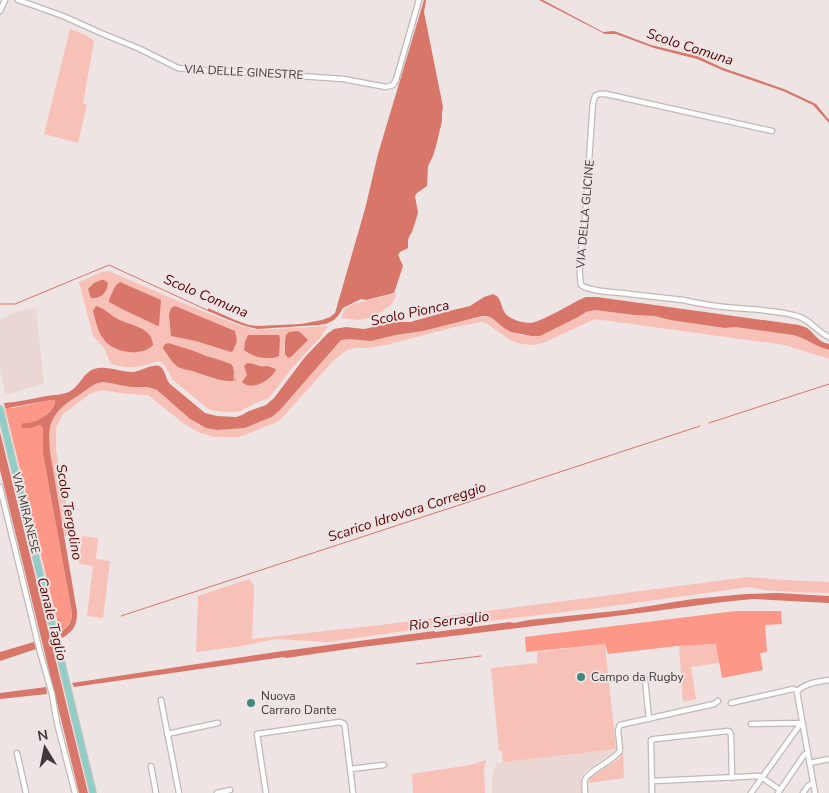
<svg xmlns="http://www.w3.org/2000/svg" width="829" height="793" font-family="'Nunito Sans',sans-serif">
	<rect width="100%" height="100%" fill="#eee4e3"/>
	<!-- built -->
	<path fill="#ead7d4" d="M 36,308 L 44,384 L 5,395 L 0,370 L 0,319 L 7,317 L 15,312 Z
		M 616,749 L 612,753 L 584,772 L 581,778 L 582,793 L 492,793 L 492,779 L 494,769 L 496,768 L 496,763 L 556,755 Z"/>
	<!-- green -->
	<path fill="#f8c1b8" d="M 70,29 L 86,35 L 94,41 L 83,104 L 87,104 L 78,143 L 44,134 Z
		M 109,271 L 190,306 L 236,324 L 256,330 L 328,326 L 320,338 L 292,368 L 269,398 L 256,403 L 241,411 L 232,412 L 215,411 L 208,409 L 173,380 L 165,366 L 160,361 C 152,362 144,366 136,367 C 128,368 119,366 111,364 L 104,348 L 93,336 L 79,282 L 102,272 Z
		M 397,293 L 392,304 L 374,317 L 359,320 L 341,318 L 345,309 L 353,304 Z
		M 595,310 L 634,315 L 655,316 L 670,320 L 725,328 L 735,327 L 793,335 C 806,338 816,347 829,350 L 829,359 L 785,345 L 595,319 L 545,342 L 534,345 L 521,344 L 510,340 L 486,323 L 482,322 L 455,327 L 386,345 L 367,348 L 356,348 L 347,350 L 334,360 L 282,418 L 277,422 L 245,435 L 238,437 L 214,437 L 200,433 L 184,424 L 148,395 L 127,394 L 101,390 L 90,394 L 63,414 L 56,428 L 56,450 L 69,520 L 73,530 L 67,536 L 64,536 L 49,450 C 48,434 50,417 62,406 C 68,400 75,397 82,393 C 89,388 94,383 103,382 C 112,383 122,386 132,387 C 141,387 149,386 157,390 L 190,419 L 199,425 L 217,430 L 245,428 L 259,422 L 272,417 L 280,410 L 341,340 L 349,339 L 371,341 L 396,335 L 423,331 L 453,323 L 487,316 L 492,318 L 504,328 L 521,335 L 531,336 L 540,336 L 578,317 L 586,312 Z
		M 82,536 L 98,538 L 96,559 L 110,561 L 103,618 L 87,616 L 93,566 L 79,564 Z
		M 748,577 L 785,580 L 829,582 L 829,593 L 793,592 L 765,590 L 749,587 L 605,607 L 397,632 L 328,642 L 276,639 L 242,646 L 196,652 L 198,596 L 249,579 L 254,585 L 254,590 L 252,639 L 380,625 Z
		M 605,644 L 616,749 L 503,762 L 502,751 L 499,751 L 491,668 L 537,663 L 537,652 Z
		M 717,644 L 720,663 L 691,667 L 696,699 L 683,702 L 679,646 Z
		M 623,752 L 624,778 L 589,783 L 591,777 L 619,759 Z
		M 486,760 L 484,771 L 485,793 L 413,793 L 412,774 L 470,765 Z"/>
	<!-- forest -->
	<path fill="#fd9788" d="M 51,400 L 55,400 C 55,412 37,422 26,424 L 23,428 L 32,428 L 40,425 L 43,428 L 43,454 L 72,613 C 72,622 67,627 60,632 L 5,408 L 13,408 Z
		M 736,611 L 781,611 L 782,624 L 765,625 L 767,652 L 760,653 L 763,670 L 722,678 L 716,644 L 677,646 L 608,654 L 605,644 L 526,652 L 525,637 Z"/>
	<!-- water -->
	<path fill="#d87669" d="M 424,0 L 426,0 L 424,12 L 443,107 L 442,113 L 442,121 L 436,146 L 433,156 L 428,166 L 427,186 L 417,193 L 415,196 L 418,213 L 412,232 L 410,235 L 408,240 L 408,248 L 400,252 L 398,255 L 403,266 L 394,293 L 366,300 L 361,299 L 343,308 L 338,316 L 334,320 L 326,324 L 318,325 L 258,329 C 241,326 225,318 208,311 L 208,308 L 235,320 L 249,325 L 258,326 L 301,324 L 322,320 L 330,317 L 335,313 L 365,209 L 378,154 Z
		M 539,0 L 543,0 L 603,32 L 614,31 L 651,45 L 697,56 L 723,68 L 784,89 L 816,104 L 829,120 L 829,123 L 813,105 L 783,91 L 722,70 L 697,59 L 654,48 L 616,34 L 605,34 Z
		M 101,280 L 104,280 L 108,283 C 107,292 102,299 91,298 L 88,289 L 94,283 Z
		M 120,282 L 161,300 L 159,325 L 158,326 L 124,310 L 109,302 C 109,298 114,289 116,285 Z
		M 493,294 C 502,297 500,306 505,313 C 510,320 523,323 530,323 C 541,322 569,305 581,299 L 586,297 L 597,297 L 799,325 C 801,326 805,327 807,328 C 815,334 818,342 829,344 L 829,350 C 816,347 806,338 793,335 L 735,327 L 725,328 L 670,320 L 655,316 L 634,315 L 595,310 L 586,312 L 578,317 L 540,336 L 531,336 L 511,332 L 504,328 L 492,318 L 487,316 L 482,316 L 423,331 L 396,335 L 371,341 L 349,339 L 341,340 L 280,410 L 272,417 L 259,422 L 245,428 L 217,430 L 206,428 L 190,419 L 157,390 C 149,386 141,387 132,387 C 122,386 112,383 103,382 C 93,383 87,390 79,395 C 47,414 46,429 52,464 L 77,612 C 77,625 74,631 62,638 L 60,632 C 68,627 72,622 72,613 L 43,454 L 43,428 L 40,425 L 32,428 L 23,428 L 21,427 L 23,423 C 34,425 56,412 55,400 L 51,400 L 8,408 L 5,408 L 4,403 C 18,402 32,399 46,396 C 54,395 65,395 72,390 C 81,384 83,373 94,369 C 106,365 120,372 132,372 C 140,372 155,362 161,367 C 166,372 166,380 170,384 L 205,413 L 217,416 L 236,417 L 242,415 L 249,411 L 266,405 L 274,398 L 305,357 L 327,334 L 334,329 L 346,327 L 364,329 L 397,322 L 410,322 L 421,319 L 449,311 L 470,306 L 484,297 Z
		M 96,306 C 104,308 109,314 116,318 C 129,326 152,326 153,345 C 142,357 115,353 105,341 C 98,333 96,322 93,311 Z
		M 175,306 L 235,331 L 237,341 L 233,351 L 231,352 L 196,341 L 171,336 L 169,315 L 171,308 Z
		M 297,331 L 300,332 L 308,340 L 291,357 L 288,358 L 285,354 L 285,341 L 286,335 L 289,332 Z
		M 248,335 L 279,335 L 280,339 L 279,356 C 269,361 253,357 244,350 L 245,342 Z
		M 168,343 L 194,351 L 206,356 L 220,360 L 231,364 L 233,367 L 234,373 L 233,381 C 221,382 209,376 198,373 C 192,370 184,370 178,367 C 172,363 167,354 163,348 L 164,345 Z
		M 247,363 C 254,363 260,368 267,366 L 276,369 C 272,380 251,392 242,382 L 247,375 L 244,366 Z
		M 0,432 L 88,793 L 79,793 L 0,470 Z
		M 777,593 L 829,596 L 829,603 L 753,599 L 723,602 L 648,612 L 362,647 L 286,658 L 284,657 L 74,687 L 72,683 L 276,652 L 434,631 L 435,632 L 510,622 L 514,623 L 529,620 L 624,610 L 693,599 L 745,594 Z
		M 34,642 L 36,649 L 0,661 L 0,652 Z
		M 46,687 L 47,694 L 0,699 L 0,693 Z"/>
	<g fill="none" stroke-linecap="round" stroke-linejoin="round">
		<!-- stream -->
		<path stroke="#d87669" stroke-width="1" d="M 0,304 L 15,304 L 109,265 L 209,311
			M 232,378 L 236,380
			M 709,423 L 829,384
			M 121,616 L 700,426
			M 416,664 L 481,656"/>
		<defs>
			<path id="minor" d="M 18,0 L 63,16 L 101,33 L 140,49 L 178,68 L 196,70 L 244,72 L 343,79 L 386,87 L 393,85 L 396,80 L 419,0
				M 0,11 L 5,0
				M 772,131 L 606,94 L 599,94 L 595,96 L 593,103 C 590,142 588,181 585,219 C 583,241 577,263 581,285 C 590,292 617,292 629,294 C 647,296 665,298 683,300 C 697,303 711,306 725,307 C 749,310 774,309 797,316 C 810,319 817,332 829,337
				M 0,487 L 40,652 L 52,694 L 57,723 L 75,793
				M 645,680 L 649,719
				M 161,700 L 179,793
				M 731,703 L 793,689 L 798,691
				M 751,724 L 801,723
				M 167,734 L 218,723
				M 17,753 L 26,793
				M 810,763 L 829,759
				M 151,766 L 156,793
				M 350,769 L 384,765
				M 652,781 L 760,776 L 780,790
				M 217,793 L 230,790
				M 266,793 L 257,734 L 340,722 L 344,724 L 345,727 L 353,793
				M 585,793 C 585,789 584,784 585,780 C 588,771 613,761 620,751 L 618,730 L 620,725 L 714,704 L 718,701
				M 652,793 L 651,742 L 651,740 L 655,739 L 728,731 L 730,732 L 731,735 L 732,778
				M 751,793 L 799,726 L 803,723
				M 778,793 L 804,755 L 808,753
				M 803,793 L 808,786 L 813,783
				M 815,793 L 797,692 C 804,683 818,682 829,680"/>
			<path id="major" d="M 0,409 L 93,793"/>
		</defs>
		<!-- minor casing -->
		<use href="#minor" stroke="#c1b8b6" stroke-width="7"/>
		<!-- major casing -->
		<use href="#major" stroke="#c5c4c3" stroke-width="8"/>
		<!-- minor -->
		<use href="#minor" stroke="#fff" stroke-width="4.5"/>
		<!-- major -->
		<use href="#major" stroke="#8fcec7" stroke-width="5.5"/>
	</g>
	<!-- markers -->
	<g fill="#428880" stroke="#eee4e3" stroke-width="2">
		<circle cx="581" cy="677" r="5"/>
		<circle cx="251" cy="703" r="5"/>
	</g>
	<g text-anchor="middle" dominant-baseline="central" stroke-width="4" stroke-linejoin="round" paint-order="stroke">
		<!-- street labels -->
		<g font-size="12" fill="#3d3938" stroke="#eee4e3">
			<text transform="translate(244 72) rotate(3)">VIA DELLE GINESTRE</text>
			<text transform="translate(585 214) rotate(-85)">VIA DELLA GLICINE</text>
			<text transform="translate(26 513) rotate(76)">VIA MIRANESE</text>
		</g>
		<!-- poi labels -->
		<g font-size="12" fill="#3d3938" stroke="#eee4e3" text-anchor="start">
			<text x="591" y="677">Campo da Rugby</text>
			<text x="261" y="696">Nuova<tspan x="261" dy="14">Carraro Dante</tspan></text>
		</g>
		<!-- water labels -->
		<g font-size="14" font-style="italic" fill="#5b0000" stroke="#eee4e3">
			<text transform="translate(690 47) rotate(18)">Scolo Comuna</text>
			<text transform="translate(206 296) rotate(23)">Scolo Comuna</text>
			<text transform="translate(410 313) rotate(-12)">Scolo Pionca</text>
			<text transform="translate(69 512) rotate(80)">Scolo Tergolino</text>
			<text transform="translate(407 512) rotate(-18)">Scarico Idrovora Correggio</text>
			<text transform="translate(52 619) rotate(76)">Canale Taglio</text>
			<text transform="translate(449 621) rotate(-7)">Rio Serraglio</text>
		</g>
	</g>
	<!-- north arrow -->
	<g transform="translate(45 748) rotate(350)" stroke="#eee4e3" stroke-width="4" paint-order="stroke">
	<path d="M0-4L9 19L0 12L-9 19Z" fill="#3d3938"/>
	<text y="-8" font-size="14" font-weight="bold" text-anchor="middle" fill="#3d3938">N</text>
	</g>
</svg>
